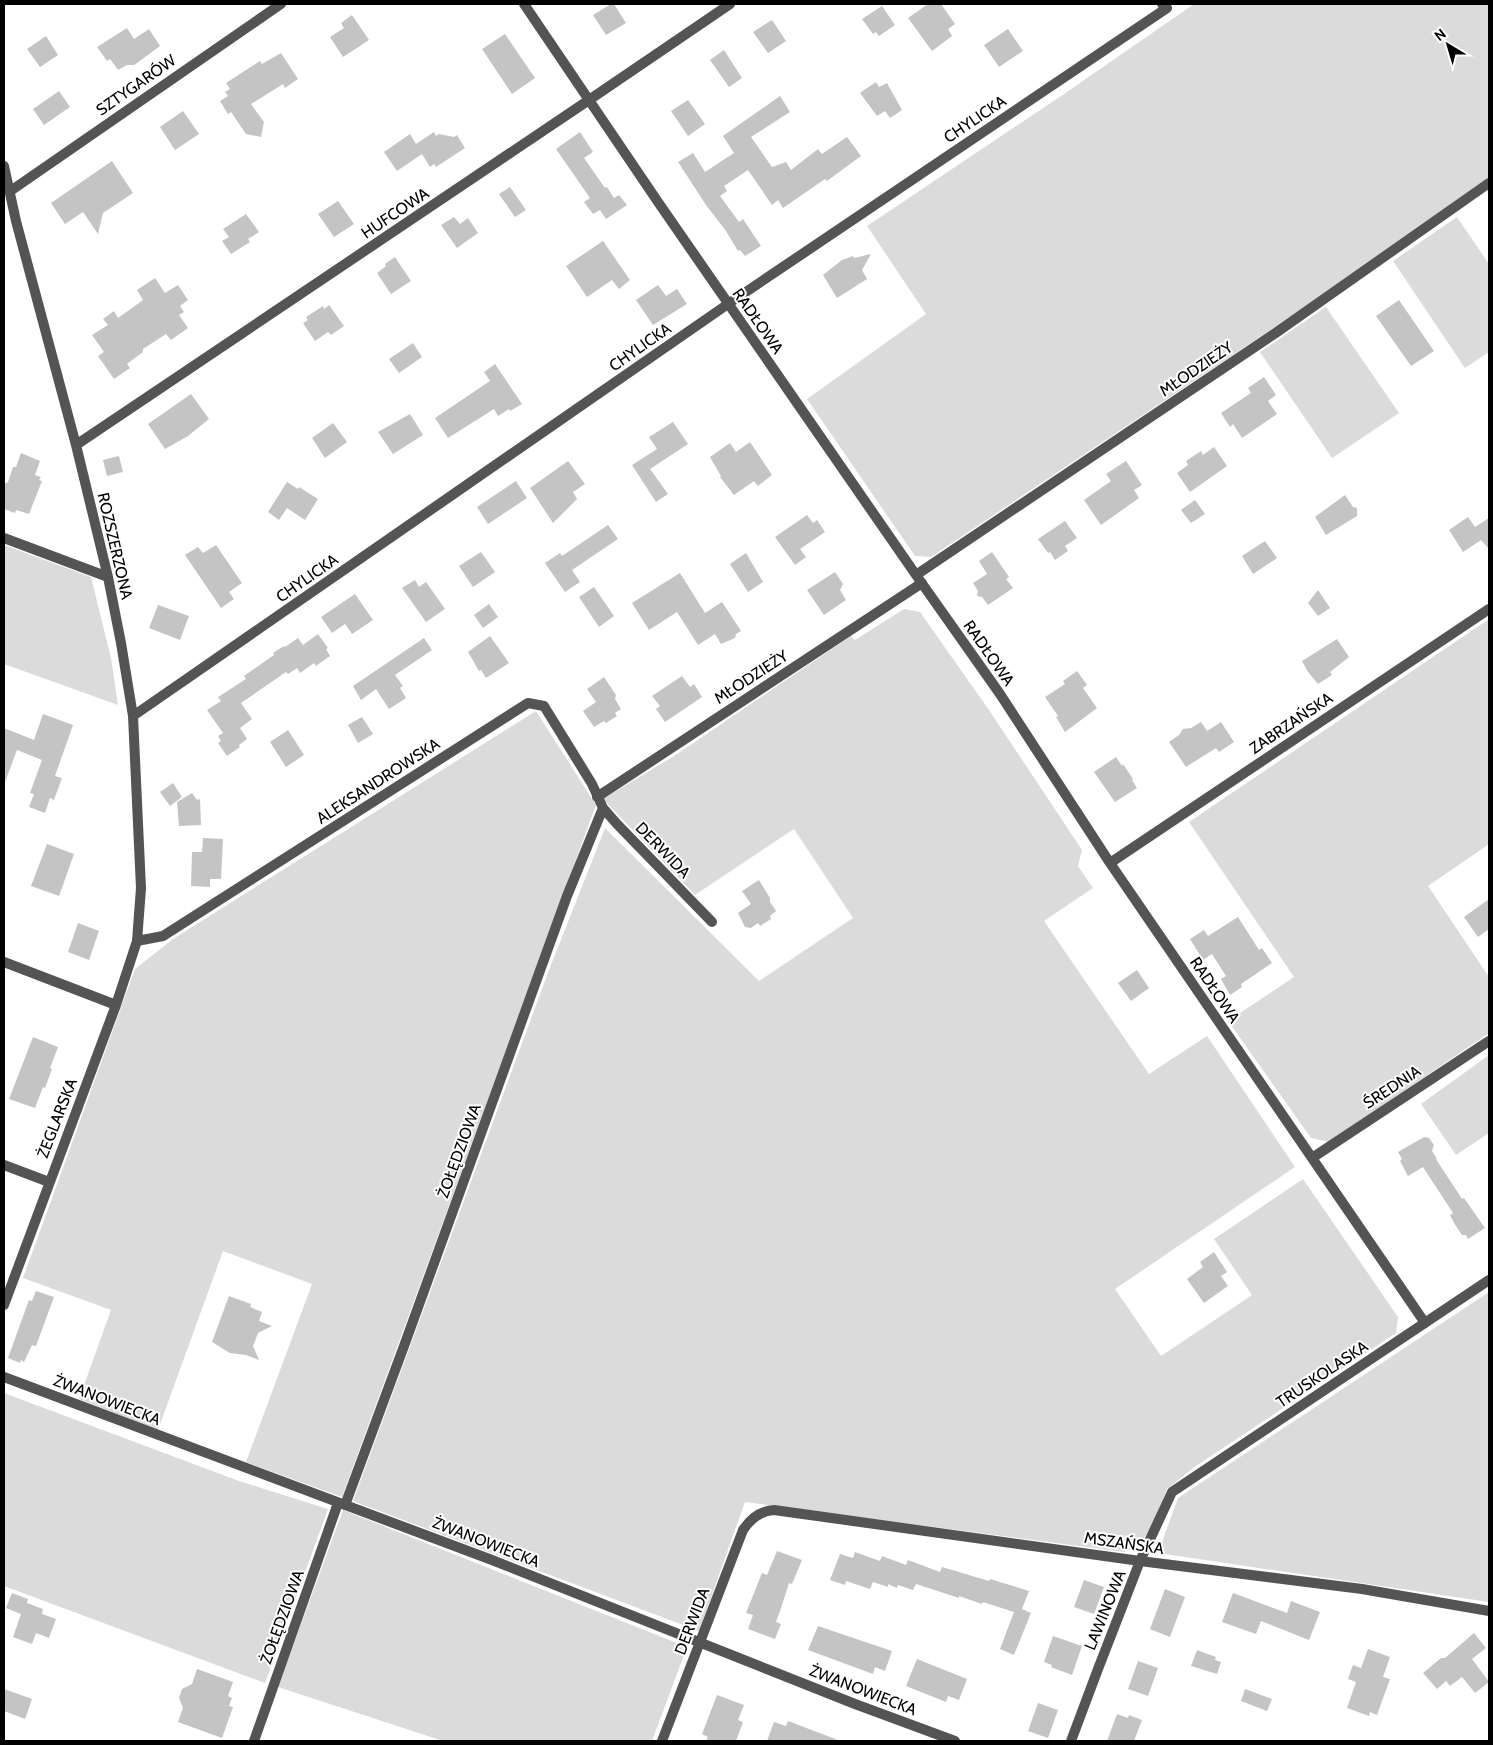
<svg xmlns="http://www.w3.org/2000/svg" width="1493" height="1745" font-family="Cabin,sans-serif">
	<rect width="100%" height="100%" fill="#fff"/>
	<!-- green -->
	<path fill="#dbdbdb" d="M 1194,4 L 1489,4 L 1489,177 L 1327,292 L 931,557 L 915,556 L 807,399 L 926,314 L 867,226 L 1064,94 Z
		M 1457,217 L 1489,264 L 1489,352 L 1465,368 L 1393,261 Z
		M 1326,307 L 1399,413 L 1332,458 L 1260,352 Z
		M 4,545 L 91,577 L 111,658 L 118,705 L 4,664 Z
		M 904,609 L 920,612 L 989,710 L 1082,850 L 1078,866 L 1093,888 L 1044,921 L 1149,1074 L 1207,1036 L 1295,1167 L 1115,1289 L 1161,1356 L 1252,1295 L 1214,1239 L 1303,1179 L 1398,1317 L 1396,1333 L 1193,1468 L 1167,1489 L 1150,1530 L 1136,1548 L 1124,1552 L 745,1502 L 699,1631 L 353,1501 L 549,970 L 605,828 L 759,981 L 853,918 L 794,829 L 695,895 L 603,799 L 674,756 L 851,636 L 855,640 Z
		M 1489,619 L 1489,844 L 1428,886 L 1489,977 L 1489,1033 L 1329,1142 L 1311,1138 L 1228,1021 L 1294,977 L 1189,822 Z
		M 536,711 L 596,805 L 342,1497 L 246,1462 L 312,1284 L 223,1251 L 158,1430 L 79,1399 L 111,1310 L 23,1278 L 135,969 L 173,939 Z
		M 1489,1055 L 1489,1133 L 1456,1155 L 1421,1104 Z
		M 1489,1292 L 1489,1602 L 1158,1553 L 1178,1498 Z
		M 4,1393 L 239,1481 L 328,1509 L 265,1683 L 4,1586 Z
		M 343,1510 L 687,1647 L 652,1741 L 443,1741 L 278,1687 Z"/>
	<!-- building -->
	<path fill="#c4c4c4" d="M 611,4 L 614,4 L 626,23 L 606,35 L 593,15 Z
		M 928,4 L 941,4 L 955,24 L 948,29 L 952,36 L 932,51 L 908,18 Z
		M 882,6 L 895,25 L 879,36 L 876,32 L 873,34 L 862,19 Z
		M 352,15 L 369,40 L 343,57 L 330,37 L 344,28 L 341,23 Z
		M 772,20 L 786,41 L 768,53 L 753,32 Z
		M 127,28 L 134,39 L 149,29 L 160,46 L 137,63 L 134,65 L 127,65 L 118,70 L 110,59 L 107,61 L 97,47 Z
		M 1008,29 L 1023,51 L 999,67 L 984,45 Z
		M 505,34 L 535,78 L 512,94 L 482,49 Z
		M 46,36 L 58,55 L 40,67 L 27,49 Z
		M 724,50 L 742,78 L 729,87 L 710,60 Z
		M 281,53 L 298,79 L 285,88 L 283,84 L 251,104 L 264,122 L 261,137 L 246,134 L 231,112 L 228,114 L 220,101 L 228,96 L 225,92 L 230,89 L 226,83 L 260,61 L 262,64 Z
		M 876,82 L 879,87 L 887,83 L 902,110 L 890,118 L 885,111 L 877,116 L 860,93 Z
		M 59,91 L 70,107 L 44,125 L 33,109 Z
		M 780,96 L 790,112 L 751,137 L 772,167 L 786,162 L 791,170 L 818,149 L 822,154 L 847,137 L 861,156 L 827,181 L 825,179 L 783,208 L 778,200 L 772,205 L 748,170 L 724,186 L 727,191 L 720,196 L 739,222 L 743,219 L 761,246 L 745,256 L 740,250 L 738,251 L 726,231 L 706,205 L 678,162 L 693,153 L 705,172 L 734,153 L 723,136 Z
		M 688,100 L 705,124 L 688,136 L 671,111 Z
		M 183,111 L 199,134 L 175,150 L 160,127 Z
		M 434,132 L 436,136 L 439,134 L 454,137 L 457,135 L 465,148 L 436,167 L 434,164 L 430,167 L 422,154 L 397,171 L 384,152 L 410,134 L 416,144 Z
		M 580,132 L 593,152 L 584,158 L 605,188 L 607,187 L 614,198 L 619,195 L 627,205 L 606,219 L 600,210 L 593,214 L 584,202 L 590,198 L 556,149 Z
		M 112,161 L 133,193 L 103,213 L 98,234 L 83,212 L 65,224 L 51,203 Z
		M 510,187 L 526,210 L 515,217 L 499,194 Z
		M 338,201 L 354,224 L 334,237 L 318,214 Z
		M 246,214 L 259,232 L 248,239 L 250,242 L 231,254 L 222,241 L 229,237 L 223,229 Z
		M 454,217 L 460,224 L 468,218 L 478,233 L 457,248 L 441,225 Z
		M 603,241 L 630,280 L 619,289 L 612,280 L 587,297 L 566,266 Z
		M 871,254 L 862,270 L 867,279 L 837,298 L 823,275 L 842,260 L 853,256 L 854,258 Z
		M 395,257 L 411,281 L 391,294 L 377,273 L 386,266 L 385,264 Z
		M 155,278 L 165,293 L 178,285 L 188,300 L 180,306 L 184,312 L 179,315 L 188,328 L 171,340 L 166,334 L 143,349 L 143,352 L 127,364 L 130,368 L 114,379 L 98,356 L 104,352 L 92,335 L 108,325 L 103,319 L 114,311 L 118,318 L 143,300 L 137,290 Z
		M 658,285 L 666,296 L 677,289 L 687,304 L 653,325 L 636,300 Z
		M 1399,300 L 1434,351 L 1411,366 L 1376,316 Z
		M 329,305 L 344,326 L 331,335 L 328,332 L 315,341 L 303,323 L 308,320 L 306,317 L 323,306 L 324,309 Z
		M 413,343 L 422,357 L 399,373 L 389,359 Z
		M 495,364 L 522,404 L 510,411 L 509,409 L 498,416 L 494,409 L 448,438 L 435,418 L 490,381 L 484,372 Z
		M 1264,377 L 1276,395 L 1268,401 L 1277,414 L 1242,438 L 1233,424 L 1230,427 L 1221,413 L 1251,393 L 1248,388 Z
		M 191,394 L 209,419 L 188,436 L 165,449 L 148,424 Z
		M 410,414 L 423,435 L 393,454 L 378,432 Z
		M 673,422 L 688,444 L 650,469 L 668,494 L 656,502 L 632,465 L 657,449 L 649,437 Z
		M 333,423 L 347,442 L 325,458 L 312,438 Z
		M 750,442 L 772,475 L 758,486 L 754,481 L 734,495 L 720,477 L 721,476 L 710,457 L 730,443 L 736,452 Z
		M 1214,447 L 1227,466 L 1190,492 L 1177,473 L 1188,465 L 1186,461 L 1201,451 L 1203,455 Z
		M 21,453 L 40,461 L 35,475 L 41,477 L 39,480 L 42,481 L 29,514 L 16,510 L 15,513 L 4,509 L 4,484 L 8,482 L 13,467 L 16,467 Z
		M 119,456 L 123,472 L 107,476 L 103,460 Z
		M 568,461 L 585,484 L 573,492 L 577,499 L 553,523 L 530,488 Z
		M 1126,461 L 1142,485 L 1134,490 L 1139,498 L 1101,525 L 1084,500 L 1111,481 L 1106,474 Z
		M 516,481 L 527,498 L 488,524 L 477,507 Z
		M 287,482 L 298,489 L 299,487 L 318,499 L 305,520 L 287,508 L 279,520 L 268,512 Z
		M 1345,495 L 1353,507 L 1357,508 L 1357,516 L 1326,535 L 1315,517 Z
		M 1195,500 L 1205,514 L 1191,523 L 1181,510 Z
		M 807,515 L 813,523 L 817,520 L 825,532 L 800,549 L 806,557 L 795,565 L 775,537 Z
		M 1468,517 L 1475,527 L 1489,518 L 1489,549 L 1481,540 L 1463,552 L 1449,530 Z
		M 1065,521 L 1077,538 L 1065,546 L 1068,551 L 1055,560 L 1050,552 L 1048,553 L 1038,539 Z
		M 608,525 L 618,539 L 572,570 L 580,582 L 565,592 L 545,563 L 560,553 L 562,556 Z
		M 1265,541 L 1277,558 L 1253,574 L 1242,556 Z
		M 216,545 L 242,583 L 229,592 L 234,599 L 221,608 L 185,555 L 198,547 L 203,553 Z
		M 481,552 L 495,572 L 473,587 L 459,566 Z
		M 992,552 L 1009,577 L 1006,579 L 1013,588 L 988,605 L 982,597 L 977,596 L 978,591 L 973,583 L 987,574 L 979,561 Z
		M 746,553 L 763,582 L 748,592 L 730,564 Z
		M 835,572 L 843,584 L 840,590 L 846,600 L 824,615 L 807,590 Z
		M 680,573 L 705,613 L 722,602 L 741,631 L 736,634 L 735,638 L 721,644 L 715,634 L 698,645 L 677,612 L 649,630 L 632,603 Z
		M 415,580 L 419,587 L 426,582 L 445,609 L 426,622 L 402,588 Z
		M 594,587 L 614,616 L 599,627 L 579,597 Z
		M 1318,590 L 1330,608 L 1318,616 L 1308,603 Z
		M 355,594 L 373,620 L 352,634 L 345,624 L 332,633 L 321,617 Z
		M 489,604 L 498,617 L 483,628 L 474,615 Z
		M 158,605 L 189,616 L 180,640 L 149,628 Z
		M 318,634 L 328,648 L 326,649 L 330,656 L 316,666 L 314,663 L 300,673 L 297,668 L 288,674 L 286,672 L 241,703 L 252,719 L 240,728 L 247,739 L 239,745 L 240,747 L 227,756 L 218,743 L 221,741 L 218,736 L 223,733 L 207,710 L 221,701 L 218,697 L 246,679 L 244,676 L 274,655 L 273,653 L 284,646 L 285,647 L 298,638 L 303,645 Z
		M 490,636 L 509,663 L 486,678 L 481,670 L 479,671 L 468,652 Z
		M 424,638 L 432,650 L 395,675 L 403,686 L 400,688 L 406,698 L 389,709 L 376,689 L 361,700 L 353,686 Z
		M 1337,639 L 1349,657 L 1330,672 L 1332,675 L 1318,684 L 1308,672 L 1302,661 Z
		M 1077,671 L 1087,685 L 1083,688 L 1097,708 L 1065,732 L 1056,717 L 1058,716 L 1045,697 L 1065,684 L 1063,681 Z
		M 682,676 L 690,687 L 694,684 L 702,697 L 665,722 L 656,709 L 660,706 L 652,696 Z
		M 604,677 L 616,695 L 615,699 L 621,709 L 615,713 L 617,716 L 606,723 L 604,721 L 594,727 L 583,711 L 596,702 L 587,689 Z
		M 43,714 L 73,725 L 55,776 L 62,778 L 54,800 L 50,798 L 45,813 L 29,807 L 34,794 L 30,793 L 42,760 L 17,750 L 5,782 L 4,781 L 4,728 L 34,740 Z
		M 362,717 L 373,734 L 358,743 L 348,725 Z
		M 1201,722 L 1207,731 L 1221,722 L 1234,742 L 1219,752 L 1216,748 L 1186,767 L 1169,742 L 1179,735 L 1183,729 L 1191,728 Z
		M 288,730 L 304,755 L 286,767 L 270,742 Z
		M 1116,757 L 1122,766 L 1123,764 L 1133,779 L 1132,780 L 1137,788 L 1115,802 L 1094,772 Z
		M 173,783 L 182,797 L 170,806 L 160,792 Z
		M 192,793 L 197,800 L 200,799 L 201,825 L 179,826 L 177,802 Z
		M 203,838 L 223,839 L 221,879 L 210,879 L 210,887 L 191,886 L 192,852 L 202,852 Z
		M 47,844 L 74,854 L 59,896 L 31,886 Z
		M 759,880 L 770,898 L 770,902 L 776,911 L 770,916 L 771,919 L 760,926 L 758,923 L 751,928 L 745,927 L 738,913 L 751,904 L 742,891 Z
		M 1489,899 L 1489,929 L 1478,937 L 1464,917 Z
		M 1238,917 L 1259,950 L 1262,948 L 1272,963 L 1241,984 L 1242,987 L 1230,995 L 1221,979 L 1226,976 L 1212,954 L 1203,960 L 1190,939 L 1204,930 L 1208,936 Z
		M 78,923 L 99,931 L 89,960 L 68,952 Z
		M 1137,970 L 1149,988 L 1131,1001 L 1118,983 Z
		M 33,1037 L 58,1047 L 50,1068 L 52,1069 L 45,1088 L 43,1087 L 35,1108 L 9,1099 Z
		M 1424,1137 L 1429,1138 L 1434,1145 L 1432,1151 L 1437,1159 L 1436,1159 L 1462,1199 L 1464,1198 L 1485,1228 L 1468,1239 L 1466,1235 L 1462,1235 L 1454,1223 L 1450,1215 L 1453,1213 L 1423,1167 L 1408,1176 L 1400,1161 L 1402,1159 L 1398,1152 Z
		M 1214,1252 L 1227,1272 L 1221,1276 L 1228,1286 L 1204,1303 L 1187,1279 L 1203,1267 L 1200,1262 Z
		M 36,1291 L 54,1297 L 36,1346 L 32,1345 L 24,1362 L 21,1360 L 20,1363 L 8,1358 L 29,1300 L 32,1301 Z
		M 229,1296 L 251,1304 L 250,1307 L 262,1312 L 259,1321 L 272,1326 L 258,1333 L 253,1346 L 259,1360 L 246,1355 L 230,1353 L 212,1342 Z
		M 777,1551 L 802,1560 L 792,1584 L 789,1583 L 781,1608 L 776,1622 L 781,1624 L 775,1639 L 748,1629 L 753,1615 L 746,1613 L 762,1573 L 767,1575 Z
		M 855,1552 L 880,1561 L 882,1556 L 906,1565 L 908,1560 L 940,1572 L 942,1567 L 989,1581 L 990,1579 L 1029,1591 L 1022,1609 L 1031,1613 L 1014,1655 L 1000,1649 L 1014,1612 L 983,1602 L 982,1604 L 959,1596 L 959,1598 L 916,1584 L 913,1590 L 898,1585 L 897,1588 L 888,1584 L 888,1587 L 873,1582 L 870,1589 L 846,1581 L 845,1585 L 830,1580 L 840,1554 L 853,1558 Z
		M 1084,1580 L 1104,1587 L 1094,1614 L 1074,1607 Z
		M 1165,1589 L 1185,1597 L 1170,1637 L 1150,1629 Z
		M 12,1593 L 28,1599 L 27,1603 L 43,1609 L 42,1614 L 56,1619 L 49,1638 L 36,1633 L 32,1644 L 13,1637 L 21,1614 L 6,1608 Z
		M 1233,1593 L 1287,1613 L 1291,1601 L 1320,1612 L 1309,1640 L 1261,1621 L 1256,1634 L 1222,1622 Z
		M 818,1626 L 892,1651 L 885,1671 L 875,1667 L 873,1674 L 808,1650 Z
		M 1474,1633 L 1486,1648 L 1472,1659 L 1489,1682 L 1475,1693 L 1462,1677 L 1450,1686 L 1446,1681 L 1437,1689 L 1423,1673 L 1441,1658 L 1445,1658 Z
		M 1053,1636 L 1082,1646 L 1072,1675 L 1051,1667 L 1052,1665 L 1044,1662 Z
		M 1368,1649 L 1390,1657 L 1383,1677 L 1390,1679 L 1377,1715 L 1370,1712 L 1369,1716 L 1347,1708 L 1356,1682 L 1348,1679 L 1353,1665 L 1361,1668 Z
		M 1197,1650 L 1216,1657 L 1215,1660 L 1221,1662 L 1217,1674 L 1191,1666 Z
		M 917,1659 L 967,1679 L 959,1700 L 948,1696 L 946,1702 L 906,1686 Z
		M 1138,1661 L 1158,1668 L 1148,1696 L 1128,1689 Z
		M 197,1669 L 233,1682 L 228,1696 L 232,1698 L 229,1706 L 233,1707 L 222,1738 L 178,1722 L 183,1708 L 179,1698 L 182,1689 L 192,1684 Z
		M 4,1689 L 32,1699 L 25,1719 L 4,1711 Z
		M 1245,1689 L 1272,1699 L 1267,1711 L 1241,1701 Z
		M 717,1695 L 744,1705 L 738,1720 L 743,1722 L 736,1741 L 706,1741 L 708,1737 L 702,1734 Z
		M 1038,1703 L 1058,1710 L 1048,1738 L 1028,1731 Z
		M 1117,1714 L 1128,1718 L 1129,1715 L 1142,1720 L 1134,1741 L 1107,1741 Z
		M 788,1721 L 838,1740 L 838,1741 L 767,1741 L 774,1722 L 786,1726 Z"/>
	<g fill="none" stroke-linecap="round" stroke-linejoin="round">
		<!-- minor -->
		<path stroke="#545454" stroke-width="10" d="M 524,4 L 658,202 L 916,575 L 1000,694 L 1110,863 L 1425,1323
			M 4,166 L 16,221 L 76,445 L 108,577 L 121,643 L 133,716 L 141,888 L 137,941 L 116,1005 L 4,1305
			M 9,192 L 281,4
			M 76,445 L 589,100 L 730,4
			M 4,538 L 108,577
			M 916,575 L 1277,332 L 1489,183
			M 133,716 L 728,304 L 1167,8 L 1162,4
			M 597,797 L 922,583
			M 1110,863 L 1489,609
			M 137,941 L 163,936 L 528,703 L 544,706 L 592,784 L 603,808 L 617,824 L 712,922
			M 4,962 L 116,1005
			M 1312,1158 L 1489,1041
			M 4,1165 L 49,1182
			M 4,1377 L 492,1560 L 855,1704 L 955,1741
			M 345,1505 L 404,1346 L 567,896 L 603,808
			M 254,1741 L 338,1503
			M 662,1741 L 743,1530 C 751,1518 760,1511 774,1510 L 1140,1561 L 1362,1589 L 1489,1611
			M 1071,1741 L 1098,1669 L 1140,1561 L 1172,1492 L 1489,1280"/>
	</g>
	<g text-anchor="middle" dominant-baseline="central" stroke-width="4" stroke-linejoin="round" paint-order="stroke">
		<!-- street labels -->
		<g font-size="16" fill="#000" stroke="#fff">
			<text transform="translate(136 85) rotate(-35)">SZTYGARÓW</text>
			<text transform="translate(975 119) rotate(-34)">CHYLICKA</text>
			<text transform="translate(395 213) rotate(-34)">HUFCOWA</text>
			<text transform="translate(758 321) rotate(55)">RADŁOWA</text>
			<text transform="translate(640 347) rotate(-35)">CHYLICKA</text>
			<text transform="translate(1196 369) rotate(-34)">MŁODZIEŻY</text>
			<text transform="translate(115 546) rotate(77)">ROZSZERZONA</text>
			<text transform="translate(307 578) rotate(-35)">CHYLICKA</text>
			<text transform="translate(989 653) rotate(55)">RADŁOWA</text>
			<text transform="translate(751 677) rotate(-33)">MŁODZIEŻY</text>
			<text transform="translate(1291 723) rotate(-34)">ZABRZAŃSKA</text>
			<text transform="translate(378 781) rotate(-33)">ALEKSANDROWSKA</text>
			<text transform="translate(663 850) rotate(46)">DERWIDA</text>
			<text transform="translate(1215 990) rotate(56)">RADŁOWA</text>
			<text transform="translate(1392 1087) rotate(-33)">ŚREDNIA</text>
			<text transform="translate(57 1118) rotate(-69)">ŻEGLARSKA</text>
			<text transform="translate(459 1151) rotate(-70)">ŻOŁĘDZIOWA</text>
			<text transform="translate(1322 1374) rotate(-34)">TRUSKOLASKA</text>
			<text transform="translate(107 1400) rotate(21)">ŻWANOWIECKA</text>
			<text transform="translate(486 1542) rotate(21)">ŻWANOWIECKA</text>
			<text transform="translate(1124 1543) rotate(8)">MSZAŃSKA</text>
			<text transform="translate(1105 1610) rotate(-68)">LAWINOWA</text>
			<text transform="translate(282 1617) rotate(-70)">ŻOŁĘDZIOWA</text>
			<text transform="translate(692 1621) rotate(-69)">DERWIDA</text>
			<text transform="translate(863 1690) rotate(21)">ŻWANOWIECKA</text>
		</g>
	</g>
	<!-- border -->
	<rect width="1493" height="1745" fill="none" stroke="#000000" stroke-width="10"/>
	<!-- north arrow -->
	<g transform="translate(1448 45) rotate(322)" stroke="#ffffff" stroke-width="4" paint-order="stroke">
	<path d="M0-4L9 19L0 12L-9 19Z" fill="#000000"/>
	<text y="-8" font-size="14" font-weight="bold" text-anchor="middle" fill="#000000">N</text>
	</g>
</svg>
